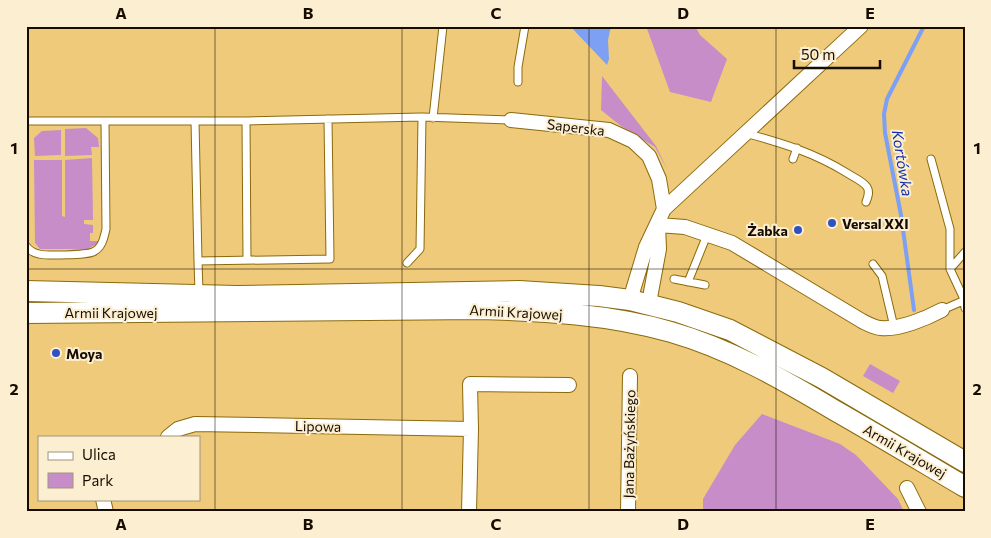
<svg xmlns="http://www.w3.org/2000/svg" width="991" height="538" font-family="Commissioner,sans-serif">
	<rect width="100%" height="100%" fill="#eeca7a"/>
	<!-- green -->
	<path fill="#c78dc8" d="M 646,26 L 695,26 L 700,35 L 727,59 L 711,102 L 670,92 Z
		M 602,76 L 656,146 L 667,169 L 655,147 L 621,126 L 601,110 Z
		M 86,128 L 98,138 L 99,147 L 91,147 L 92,155 L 65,156 L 65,129 Z
		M 61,130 L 61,155 L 35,156 L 34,138 L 42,131 Z
		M 92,158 L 93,220 L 84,220 L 84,224 L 93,225 L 93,233 L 90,233 L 90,241 L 99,241 L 99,242 L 88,249 L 40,249 L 35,243 L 34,160 L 62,160 L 62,216 L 65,217 L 65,160 Z
		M 870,364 L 900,381 L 893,393 L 863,376 Z
		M 762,414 L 840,444 L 856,455 L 898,499 L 904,512 L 703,512 L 703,499 L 735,445 Z"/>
	<!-- water -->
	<path fill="#7da0f4" d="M 570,26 L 611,26 L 608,40 L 609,59 L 607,65 Z"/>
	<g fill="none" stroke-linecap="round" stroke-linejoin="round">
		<!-- stream -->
		<path stroke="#7da0f4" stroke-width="4" d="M 914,310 L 901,215 L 885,133 L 884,114 L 887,99 L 924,26"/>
		<defs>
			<path id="service" d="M 518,82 L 518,67 L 525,26
				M 433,118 L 443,26
				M 26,121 L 246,121 L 422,117 L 511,120
				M 195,121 L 198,261 L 330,259 L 328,119
				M 246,121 L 247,260
				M 745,133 C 782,143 815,153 847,173 C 853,177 863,181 867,187 C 870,192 868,197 866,202
				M 793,159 L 797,148
				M 931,159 L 950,229 L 950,269 L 964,299 L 965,308
				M 26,246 C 30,251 33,253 39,254 C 47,256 86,255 93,252 C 102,248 104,238 106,229 L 105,122
				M 198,261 L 199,293
				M 407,263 L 420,249 L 422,117
				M 873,264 L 882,276 L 894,327
				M 950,269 L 965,252
				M 674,279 L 705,285
				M 688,282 L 707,235
				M 942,310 L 965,300"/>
			<path id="minor" d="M 511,120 L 609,130 L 633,141 L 649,156 L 659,179 L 664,209 L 646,247 L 630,300
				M 664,209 L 861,26
				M 658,225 L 685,227 L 732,243 L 862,321 C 868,324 875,328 881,328 C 899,330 927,318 942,310
				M 649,303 L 659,249 L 658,226
				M 168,437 L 178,429 L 195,424 L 471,429
				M 907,488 L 919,512
				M 103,499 L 106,512
				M 469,512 L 471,429 L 470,384 L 569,385
				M 628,512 L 630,376"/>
			<path id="secondary" d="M 26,291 L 237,296 L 519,291 L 599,296 L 630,300 L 678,312 L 730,330 L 822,378 L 965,462
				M 26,313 L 480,309 C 544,311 609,314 671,332 C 730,349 782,379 834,410 C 878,435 921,461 965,487"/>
		</defs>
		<!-- service casing -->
		<use href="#service" stroke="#8b6a0c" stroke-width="9"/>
		<!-- minor casing -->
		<use href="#minor" stroke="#8b6a0c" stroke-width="16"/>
		<!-- secondary casing -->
		<use href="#secondary" stroke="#8b6a0c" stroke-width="22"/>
		<!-- service -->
		<use href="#service" stroke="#fff" stroke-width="7"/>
		<!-- minor -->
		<use href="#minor" stroke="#fff" stroke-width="14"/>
		<!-- secondary -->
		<use href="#secondary" stroke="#fff" stroke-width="20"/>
	</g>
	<!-- grid -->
	<path fill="none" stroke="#160c00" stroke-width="1" stroke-opacity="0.55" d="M 215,26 L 215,512M 402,26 L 402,512M 589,26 L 589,512M 776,26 L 776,512M 26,269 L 965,269"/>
	<!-- markers -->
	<g fill="#2f52c2" stroke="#fceed0" stroke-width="2">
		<circle cx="832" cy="223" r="5"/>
		<circle cx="798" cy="230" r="5"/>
		<circle cx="56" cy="353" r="5"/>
	</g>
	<g text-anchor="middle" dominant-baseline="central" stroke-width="4" stroke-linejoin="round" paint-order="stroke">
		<!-- street labels -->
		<g font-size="14" fill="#160c00" stroke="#fceed0">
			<text transform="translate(576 127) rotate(7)">Saperska</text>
			<text x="111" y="312">Armii Krajowej</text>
			<text transform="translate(516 312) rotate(3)">Armii Krajowej</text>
			<text transform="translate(318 426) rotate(1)">Lipowa</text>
			<text transform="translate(629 444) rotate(-89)">Jana Bażyńskiego</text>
			<text transform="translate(905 451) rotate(30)">Armii Krajowej</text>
		</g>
		<!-- poi labels -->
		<g font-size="14" font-weight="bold" fill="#160c00" stroke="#fceed0" text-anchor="start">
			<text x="842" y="223">Versal XXI</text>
			<text x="788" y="230" text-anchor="end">Żabka</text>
			<text x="66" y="353">Moya</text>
		</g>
		<!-- water labels -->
		<g font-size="15" font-style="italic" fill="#1530a8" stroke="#fceed0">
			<text transform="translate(903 163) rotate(81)">Kortówka</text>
		</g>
	</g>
	<!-- border -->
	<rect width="991" height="538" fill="none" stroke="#fceed0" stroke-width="55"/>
	<!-- legend -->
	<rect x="38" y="436" width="162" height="65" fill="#fceed0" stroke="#a0947d"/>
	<rect x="48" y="452" width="25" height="8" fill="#ffffff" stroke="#a0947d"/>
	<text x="82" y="460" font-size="15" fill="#160c00">Ulica</text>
	<rect x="48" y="473" width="25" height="15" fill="#c78dc8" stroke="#a0947d"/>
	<text x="82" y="486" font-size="15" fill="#160c00">Park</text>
	<!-- scale -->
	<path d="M794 60v8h86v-8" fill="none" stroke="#160c00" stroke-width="2.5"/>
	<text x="801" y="60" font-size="15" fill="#160c00" stroke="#fceed0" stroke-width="4" paint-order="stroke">50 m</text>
	<rect x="28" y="28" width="936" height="482" fill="none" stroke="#160c00" stroke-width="2"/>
	<g font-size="16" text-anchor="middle" font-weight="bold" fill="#160c00">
		<text x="121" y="19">A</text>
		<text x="308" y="19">B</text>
		<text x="496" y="19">C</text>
		<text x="683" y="19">D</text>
		<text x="870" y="19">E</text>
		<text x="14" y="154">1</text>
		<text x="977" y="154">1</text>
		<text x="14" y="395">2</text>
		<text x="977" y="395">2</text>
		<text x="121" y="530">A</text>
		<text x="308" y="530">B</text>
		<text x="496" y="530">C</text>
		<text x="683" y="530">D</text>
		<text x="870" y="530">E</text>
	</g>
</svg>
